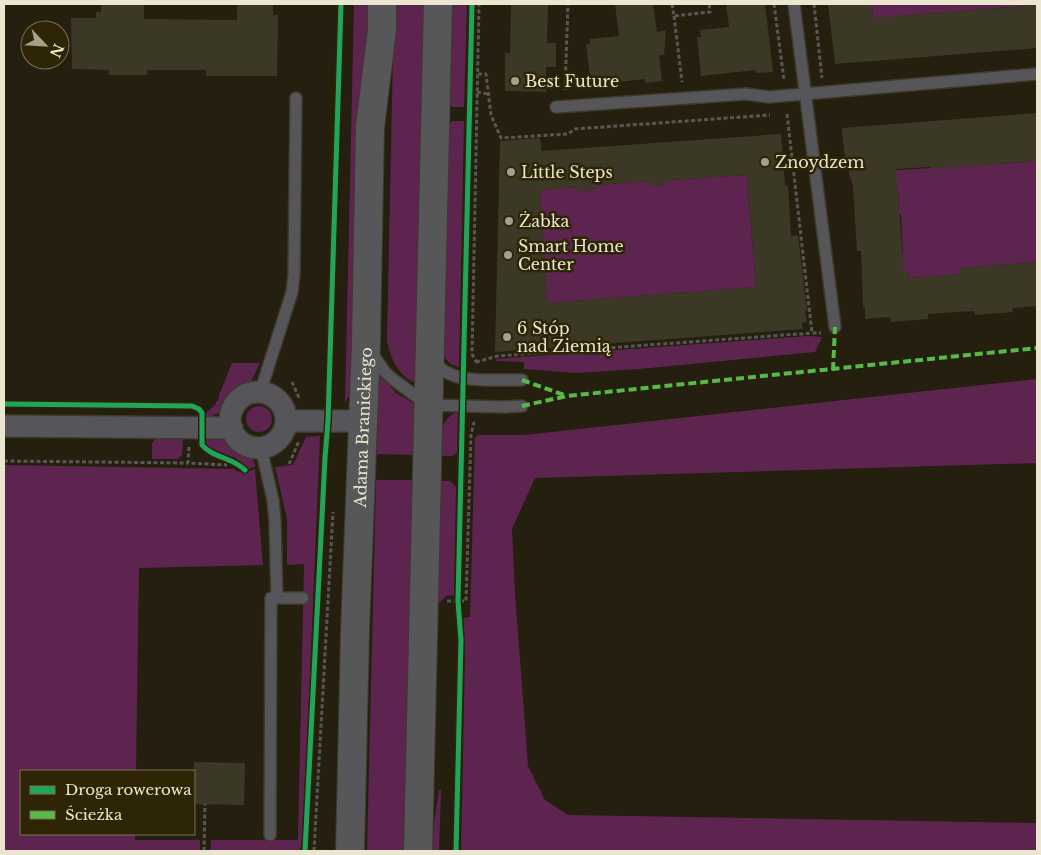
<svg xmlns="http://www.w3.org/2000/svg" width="1041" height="855" font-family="'Libre Baskerville',serif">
	<rect width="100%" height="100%" fill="#241f0e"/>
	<!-- green -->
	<path fill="#5e2450" d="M 354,4 L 372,4 L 352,390 L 345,403 Z
		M 394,4 L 426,4 L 417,384 C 399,377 390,358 387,340 Z
		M 450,4 L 467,4 L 464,107 L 452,107 L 448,102 Z
		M 867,4 L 1037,4 L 1037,5 L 898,16 L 875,35 L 872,8 L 868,8 Z
		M 452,121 L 464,121 L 459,367 C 450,365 445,360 442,351 L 447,126 Z
		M 1035,159 L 1037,159 L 1037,262 L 960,268 L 960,274 L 909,278 L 908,272 L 862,275 L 887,255 L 903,254 L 901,215 L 900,213 L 896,213 L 896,207 L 899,206 L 898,190 L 882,191 L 881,183 L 853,185 L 849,173 L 1012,163 L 1034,161 Z
		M 747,175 L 756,287 L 547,303 L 540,190 L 578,187 L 579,191 L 595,190 L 595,185 L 650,181 L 651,186 L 667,185 L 667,180 Z
		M 808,336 L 822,337 L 815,352 L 639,369 L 576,373 L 524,369 L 524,362 L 496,361 L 496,359 Z
		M 232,363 L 260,363 L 250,384 L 238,390 L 218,413 L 206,418 L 206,413 L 216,404 L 216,401 L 218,401 L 219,395 Z
		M 381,377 L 383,378 L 396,393 L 418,406 L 416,455 L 377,454 L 378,380 Z
		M 1037,379 L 1037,463 L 535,478 L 512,529 L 515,593 L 528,766 L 545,800 L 568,815 L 1037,823 L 1037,851 L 461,851 L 465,654 L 463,618 L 470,617 L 475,437 L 478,435 L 525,435 Z
		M246 419a13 13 0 1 1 26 0a13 13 0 1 1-26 0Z
		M 454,413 L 458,413 L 457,453 L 452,456 L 439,456 C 441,437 438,425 454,413 Z
		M 320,436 L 303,843 L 299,851 L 210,851 L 211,840 L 298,840 L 304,564 L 287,565 L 287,519 L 275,467 L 293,465 L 306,437 Z
		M 156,438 L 183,439 L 182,455 L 178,459 L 152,459 L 152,443 Z
		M 205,439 L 225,440 L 252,459 L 256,466 L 249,469 L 236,458 L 211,449 L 206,444 Z
		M 4,465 L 233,469 L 242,473 L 255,469 L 263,565 L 139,568 L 136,771 L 21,771 L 21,834 L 135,834 L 135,840 L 200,840 L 200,851 L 4,851 Z
		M 376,480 L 416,480 L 407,851 L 367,851 Z
		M 439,481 L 450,481 L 456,487 L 454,595 L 446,596 L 438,604 L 436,591 Z
		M 439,790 L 441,790 L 439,851 L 430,851 Z"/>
	<!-- building -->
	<path fill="#3b3925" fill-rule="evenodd" d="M 101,4 L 144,4 L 144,19 L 237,20 L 237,4 L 273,4 L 273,15 L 278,15 L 277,76 L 206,76 L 206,70 L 147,70 L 147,75 L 109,75 L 109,70 L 72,69 L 71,18 L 96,18 L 96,12 L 101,12 Z
		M 511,4 L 548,4 L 547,43 L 556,43 L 556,67 L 546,67 L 546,92 L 505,91 L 505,53 L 510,53 Z
		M 615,4 L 653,4 L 657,32 L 666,30 L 664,55 L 659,55 L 662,81 L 645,83 L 645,79 L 591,85 L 586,44 L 590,44 L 590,39 L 619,36 Z
		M 726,4 L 765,4 L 773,72 L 756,73 L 755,70 L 701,76 L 697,37 L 701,37 L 700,30 L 729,27 Z
		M 828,4 L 867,4 L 868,8 L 872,8 L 873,18 L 1037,5 L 1037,48 L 835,64 Z
		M 1037,113 L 1037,159 L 1035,159 L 1035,161 L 930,169 L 930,167 L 896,169 L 904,272 L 908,272 L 909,278 L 960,274 L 960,268 L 1037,262 L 1037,306 L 1012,308 L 1013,312 L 975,315 L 974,311 L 928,314 L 928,319 L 891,322 L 890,317 L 865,319 L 865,307 L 863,307 L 861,251 L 857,251 L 852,172 L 849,173 L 849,161 L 845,161 L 842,128 Z
		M 781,134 L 785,186 L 788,186 L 791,236 L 798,235 L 807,311 L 805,311 L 807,322 L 802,323 L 803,329 L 495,352 L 500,141 L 540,138 L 542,151 ZM 747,175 L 756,287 L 547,303 L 540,190 L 578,187 L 579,191 L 595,190 L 595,185 L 650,181 L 650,186 L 667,185 L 667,180 Z
		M 194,762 L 245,763 L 244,805 L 194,804 Z"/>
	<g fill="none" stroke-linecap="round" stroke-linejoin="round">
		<defs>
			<path id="lane" d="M 794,4 L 835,327
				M 556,107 L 746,94 L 769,97 L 1037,74
				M 371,352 L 385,372 L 394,380 L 428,405 L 504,407 L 522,406
				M 433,360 C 449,386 494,379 522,380
				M 260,393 L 292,292 L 294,275 L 296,98
				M 261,448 L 273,500 L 275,522 L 277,598
				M 270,835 L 271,598 L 303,598"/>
			<path id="street" d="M230 420a28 28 0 1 1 56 0a28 28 0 1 1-56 0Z
				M 286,421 L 362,421
				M 4,426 L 232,428"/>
			<g id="secondary">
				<path id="s1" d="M 350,851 L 355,631 L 366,344 L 370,127 L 382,30 L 382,4"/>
				<path d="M 418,851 L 438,4"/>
			</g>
		</defs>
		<!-- lane casing -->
		<use href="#lane" stroke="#3e3a2b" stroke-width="14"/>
		<!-- street casing -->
		<use href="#street" stroke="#3e3a2b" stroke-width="24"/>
		<!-- secondary casing -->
		<use href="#secondary" stroke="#3e3a2b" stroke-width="30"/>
		<!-- path -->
		<path stroke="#585755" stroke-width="3" stroke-dasharray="4 2.5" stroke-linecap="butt" d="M 672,4 L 674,16 L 710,12 L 709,4
			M 774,4 L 784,80
			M 814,4 L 822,78
			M 674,16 L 682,82
			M 478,74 L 486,74 L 491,115 L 501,138 L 568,134 L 575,129 L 770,115
			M 565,90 L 568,4
			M 477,92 L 488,94
			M 787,114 L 812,333 L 821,333
			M 476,362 L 498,356 L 812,333
			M 477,363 L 472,354 L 479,4
			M 292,382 L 300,400
			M 189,447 L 188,463 L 227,465
			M 4,461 L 188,463
			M 289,464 L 299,441
			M 447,601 L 466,601 L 471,435 L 474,422
			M 204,851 L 205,804
			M 314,851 L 333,512"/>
		<!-- lane -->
		<use href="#lane" stroke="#56565a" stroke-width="11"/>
		<!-- street -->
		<use href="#street" stroke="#56565a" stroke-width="21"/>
		<!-- secondary -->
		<use href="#secondary" stroke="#57575a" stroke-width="28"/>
		<!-- quiet -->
		<path stroke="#58b947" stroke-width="4" stroke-dasharray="8 4" stroke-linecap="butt" d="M 833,370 L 835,327
			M 522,380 L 567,396
			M 522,406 L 567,396 L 1037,348"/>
		<defs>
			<path id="cycleway" d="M 4,404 L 192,406 L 199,409 L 202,413 L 202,445 C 213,458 232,457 245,470
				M 305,851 L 325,458 L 328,421 L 341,4
				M 456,851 L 461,640 L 458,601 L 472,4"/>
		</defs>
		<!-- cycleway casing -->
		<use href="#cycleway" stroke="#2d2505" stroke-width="8"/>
		<!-- cycleway -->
		<use href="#cycleway" stroke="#20a55d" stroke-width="5"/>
	</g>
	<!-- markers -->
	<g fill="#a5a08b" stroke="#2d2505" stroke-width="2">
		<circle cx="515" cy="81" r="5"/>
		<circle cx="765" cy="162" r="5"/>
		<circle cx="511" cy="172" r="5"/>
		<circle cx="509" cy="221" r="5"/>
		<circle cx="508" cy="255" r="5"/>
		<circle cx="507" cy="337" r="5"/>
	</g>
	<g text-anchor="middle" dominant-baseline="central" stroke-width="5" stroke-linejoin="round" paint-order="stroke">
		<!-- poi labels -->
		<g font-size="16" fill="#ebe6cf" stroke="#2d2505" text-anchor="start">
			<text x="525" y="81">Best Future</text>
			<text x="775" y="162">Znoydzem</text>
			<text x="521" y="172">Little Steps</text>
			<text x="519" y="221">Żabka</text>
			<text x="518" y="246">Smart Home<tspan x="518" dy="18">Center</tspan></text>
			<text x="517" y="328">6 Stóp<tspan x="517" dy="18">nad Ziemią</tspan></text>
		</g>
		<!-- street labels -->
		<g font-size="16" fill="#ebe6cf" stroke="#2d2505">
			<text stroke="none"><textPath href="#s1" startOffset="424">Adama Branickiego</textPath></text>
		</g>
	</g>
	<!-- border -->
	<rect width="1041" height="855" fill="none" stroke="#ebe6cf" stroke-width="10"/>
	<!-- legend -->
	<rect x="20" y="770" width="175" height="65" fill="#2d2505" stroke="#797256"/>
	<rect x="30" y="786" width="25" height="8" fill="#20a55d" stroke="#797256"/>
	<text x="65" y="795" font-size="15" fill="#ebe6cf">Droga rowerowa</text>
	<rect x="30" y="811" width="25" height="8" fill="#58b947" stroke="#797256"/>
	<text x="65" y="820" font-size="15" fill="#ebe6cf">Ścieżka</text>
	<!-- north arrow -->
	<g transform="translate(45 45) rotate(115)"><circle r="24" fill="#2d2505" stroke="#797256"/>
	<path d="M0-4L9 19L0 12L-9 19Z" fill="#a5a08b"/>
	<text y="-8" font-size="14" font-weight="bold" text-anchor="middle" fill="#ebe6cf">N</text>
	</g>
</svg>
